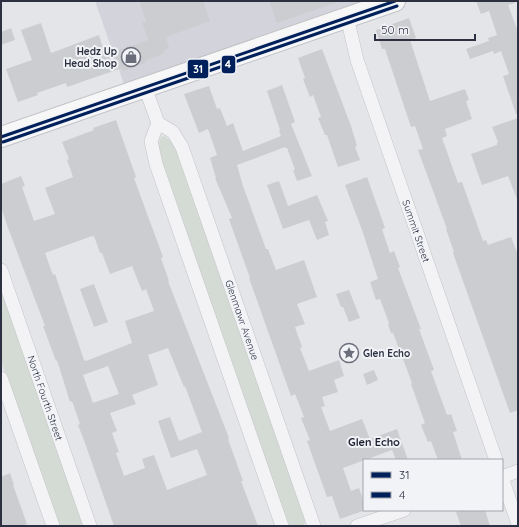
<svg xmlns="http://www.w3.org/2000/svg" width="519" height="527" font-family="Quicksand,sans-serif">
	<rect width="100%" height="100%" fill="#e4e5e9"/>
	<!-- built -->
	<path fill="#d3d4db" d="M 95,1 L 400,1 L 127,93 Z"/>
	<!-- green -->
	<path fill="#d4dbd5" d="M 164,136 L 172,142 L 175,146 L 306,520 L 303,526 L 289,526 L 286,522 L 158,152 L 158,146 L 161,137 Z
		M 1,288 L 84,526 L 59,526 L 1,361 Z"/>
	<!-- building -->
	<path fill="#cccdd1" fill-rule="evenodd" d="M 139,1 L 203,1 L 210,21 L 166,37 L 169,48 L 164,50 L 165,53 L 145,61 L 145,63 L 123,71 L 122,68 L 67,87 L 66,83 L 37,93 L 38,95 L 18,102 L 6,69 L 32,60 L 21,30 L 41,23 L 51,53 L 99,35 L 105,55 L 148,40 L 142,22 L 146,21 Z
		M 269,1 L 335,1 L 335,3 L 277,23 Z
		M 476,1 L 514,1 L 515,3 L 508,5 L 518,32 L 518,114 L 516,114 L 503,76 L 509,74 L 501,51 L 494,54 L 493,51 L 470,59 L 466,49 L 489,41 L 488,38 L 497,35 L 489,11 L 481,14 Z
		M 409,18 L 416,38 L 410,40 L 430,101 L 465,89 L 469,100 L 466,101 L 472,119 L 445,129 L 447,136 L 442,138 L 458,183 L 462,182 L 483,241 L 486,240 L 488,245 L 511,237 L 518,255 L 518,410 L 510,413 L 453,253 L 454,252 L 446,229 L 447,229 L 418,150 L 423,149 L 415,126 L 411,127 L 385,49 L 382,49 L 376,30 Z
		M 11,28 L 15,40 L 1,45 L 1,32 Z
		M 322,49 L 351,126 L 357,146 L 355,147 L 360,160 L 338,167 L 327,135 L 325,135 L 318,118 L 321,117 L 313,95 L 310,97 L 303,79 L 305,78 L 298,58 Z
		M 282,85 L 295,122 L 291,124 L 312,176 L 297,181 L 293,170 L 295,170 L 287,148 L 285,148 L 285,147 L 237,165 L 243,186 L 266,249 L 268,249 L 276,270 L 304,260 L 317,297 L 297,304 L 305,324 L 295,327 L 302,347 L 300,348 L 309,371 L 339,360 L 344,376 L 334,380 L 338,392 L 322,397 L 325,406 L 321,407 L 330,431 L 362,419 L 370,439 L 397,429 L 408,460 L 396,460 L 392,450 L 343,468 L 351,491 L 359,488 L 364,502 L 364,510 L 366,510 L 340,519 L 332,496 L 327,497 L 307,441 L 310,440 L 301,418 L 304,417 L 295,394 L 291,396 L 249,278 L 250,278 L 229,219 L 232,218 L 215,178 L 216,178 L 210,158 L 217,155 L 208,129 L 199,133 L 184,94 L 209,86 L 217,109 L 220,108 L 227,126 L 233,123 L 243,151 L 281,136 L 279,131 L 280,130 L 267,91 Z
		M 518,118 L 518,198 L 517,199 L 508,176 L 482,185 L 471,154 L 497,145 L 497,143 L 498,142 L 492,127 Z
		M 116,120 L 136,177 L 134,178 L 163,257 L 161,258 L 169,281 L 168,281 L 229,438 L 228,439 L 243,481 L 241,481 L 258,526 L 114,526 L 85,443 L 78,425 L 80,424 L 72,401 L 70,402 L 57,360 L 56,361 L 43,326 L 45,326 L 7,225 L 1,207 L 1,184 L 21,176 L 25,186 L 22,187 L 34,221 L 55,214 L 45,188 L 73,177 L 67,160 L 69,159 L 62,142 L 94,130 L 93,128 ZM 92,236 L 92,237 L 94,236 L 100,253 L 102,253 L 110,274 L 132,266 L 142,291 L 146,289 L 154,311 L 125,321 L 132,343 L 86,361 L 84,360 L 55,274 L 53,275 L 45,253 ZM 168,348 L 184,387 L 185,386 L 202,432 L 179,441 L 170,417 L 158,421 L 171,458 L 197,449 L 207,475 L 167,490 L 154,455 L 142,459 L 145,468 L 124,476 L 116,453 L 119,452 L 112,433 L 117,431 L 110,413 L 136,404 L 132,395 L 158,385 L 148,355 ZM 108,366 L 119,394 L 93,403 L 83,375 Z
		M 367,177 L 385,228 L 382,229 L 390,253 L 394,251 L 400,267 L 398,268 L 421,329 L 419,329 L 434,370 L 431,371 L 447,415 L 451,414 L 457,431 L 453,432 L 462,460 L 438,460 L 431,441 L 428,442 L 421,425 L 425,423 L 411,384 L 412,383 L 393,333 L 391,333 L 388,324 L 389,323 L 380,299 L 376,300 L 370,282 L 378,279 L 362,230 L 345,185 Z
		M 279,181 L 288,206 L 317,195 L 328,221 L 325,222 L 329,235 L 317,240 L 309,220 L 283,229 L 267,185 Z
		M 94,284 L 108,322 L 94,327 L 80,289 Z
		M 349,290 L 360,318 L 349,322 L 343,307 L 341,307 L 336,294 Z
		M 374,370 L 378,380 L 367,385 L 363,374 Z
		M 10,473 L 14,485 L 13,485 L 27,524 L 21,526 L 1,526 L 1,477 Z
		M 462,510 L 485,510 L 490,526 L 461,526 L 456,512 Z"/>
	<g fill="none" stroke-linecap="round" stroke-linejoin="round">
		<defs>
			<path id="street" d="M 347,17 L 357,60 L 496,460
				M 145,87 L 158,123 L 173,132 L 182,147 L 314,526
				M 158,123 L 151,141 L 156,164 L 282,526
				M 1,270 L 90,526
				M 1,378 L 53,526
				M 502,477 L 518,471
				M 502,478 L 518,524
				M 357,526 L 404,510"/>
			<path id="primary" d="M 1,137 L 395,1"/>
		</defs>
		<!-- street casing -->
		<use href="#street" stroke="#c2c3c7" stroke-width="14"/>
		<!-- primary casing -->
		<use href="#primary" stroke="#c1c2c6" stroke-width="22"/>
		<!-- street -->
		<use href="#street" stroke="#f3f3f5" stroke-width="13"/>
		<!-- primary -->
		<use href="#primary" stroke="#f7f7f7" stroke-width="20"/>
		<defs>
			<path id="bus-1" d="M 1,137 L 395,1"/>
			<path id="bus-2" d="M 3,142 L 397,6"/>
		</defs>
		<!-- bus-1 casing -->
		<use href="#bus-1" stroke="#f2f3f7" stroke-width="6"/>
		<!-- bus-2 casing -->
		<use href="#bus-2" stroke="#f2f3f7" stroke-width="6"/>
		<!-- bus-1 -->
		<use href="#bus-1" stroke="#00205b" stroke-width="3"/>
		<!-- bus-2 -->
		<use href="#bus-2" stroke="#00205b" stroke-width="3"/>
	</g>
	<!-- icons -->
	<defs>
		<symbol id="shop-ring" viewBox="-11 -11 22 22"><circle r="9.5" fill="#f2f3f7" stroke="#6c6f7b" stroke-width="1.5"/><path d="M-5-2.5h2.3a2.7 3.5 0 0 1 5.4 0H5L5.5 6h-11ZM-1.5-2.5h3a1.5 2.3 0 0 0-3 0Z" fill="#6c6f7b"/></symbol>
		<symbol id="sight-ring" viewBox="-11 -11 22 22"><circle r="9.5" fill="#f2f3f7" stroke="#6c6f7b" stroke-width="1.5"/><path d="M0-6L1.8-2.2L6-1.7L2.9 1.2L3.7 5.4L0 3.3L-3.7 5.4L-2.9 1.2L-6-1.7L-1.8-2.2Z" fill="#6c6f7b"/></symbol>
	</defs>
	<g fill-rule="evenodd">
		<use href="#shop-ring" x="120" y="46" width="22" height="22"/>
		<use href="#sight-ring" x="338" y="342" width="22" height="22"/>
	</g>
	<g text-anchor="middle" dominant-baseline="central" stroke-width="4" stroke-linejoin="round" paint-order="stroke">
		<!-- poi labels -->
		<g font-size="10" font-weight="bold" fill="#2c3040" stroke="#f2f3f7" text-anchor="end">
			<text x="117" y="51">Hedz Up<tspan x="117" dy="12">Head Shop</tspan></text>
			<text x="363" y="353" text-anchor="start">Glen Echo</text>
		</g>
		<!-- street labels -->
		<g font-size="10" fill="#2c3040" stroke="#f2f3f7">
			<text transform="translate(416 231) rotate(71)">Summit Street</text>
			<text transform="translate(242 320) rotate(71)">Glenmawr Avenue</text>
			<text transform="translate(45 398) rotate(71)">North Fourth Street</text>
		</g>
		<!-- neighbourhood labels -->
		<g font-size="11" font-weight="bold" fill="#1e2131" stroke="#f2f3f7">
			<text x="374" y="442">Glen Echo</text>
		</g>
	</g>
	<g stroke="#f2f3f7" stroke-width="1.5">
		<rect x="221" y="55" width="15" height="19" rx="4" fill="#00205b"/>
		<rect x="187" y="59" width="22" height="20" rx="4" fill="#00205b"/>
	</g>
	<g font-size="11" text-anchor="middle" font-weight="bold" fill="#fff">
		<text x="228" y="68">4</text>
		<text x="198" y="73">31</text>
	</g>
	<!-- border -->
	<rect width="519" height="527" fill="none" stroke="#2c3040" stroke-width="4"/>
	<!-- legend -->
	<rect x="363" y="459" width="140" height="52" fill="#f2f3f7" stroke="#a3a5ae"/>
	<rect x="371" y="472" width="20" height="6" fill="#00205b" stroke="#a3a5ae"/>
	<text x="399" y="479" font-size="12" fill="#2c3040">31</text>
	<rect x="371" y="492" width="20" height="6" fill="#00205b" stroke="#a3a5ae"/>
	<text x="399" y="499" font-size="12" fill="#2c3040">4</text>
	<!-- scale -->
	<path d="M375 34v6h100v-6" fill="none" stroke="#2c3040" stroke-width="2"/>
	<text x="381" y="34" font-size="12" fill="#2c3040" stroke="#f2f3f7" stroke-width="3" paint-order="stroke">50 m</text>
</svg>
